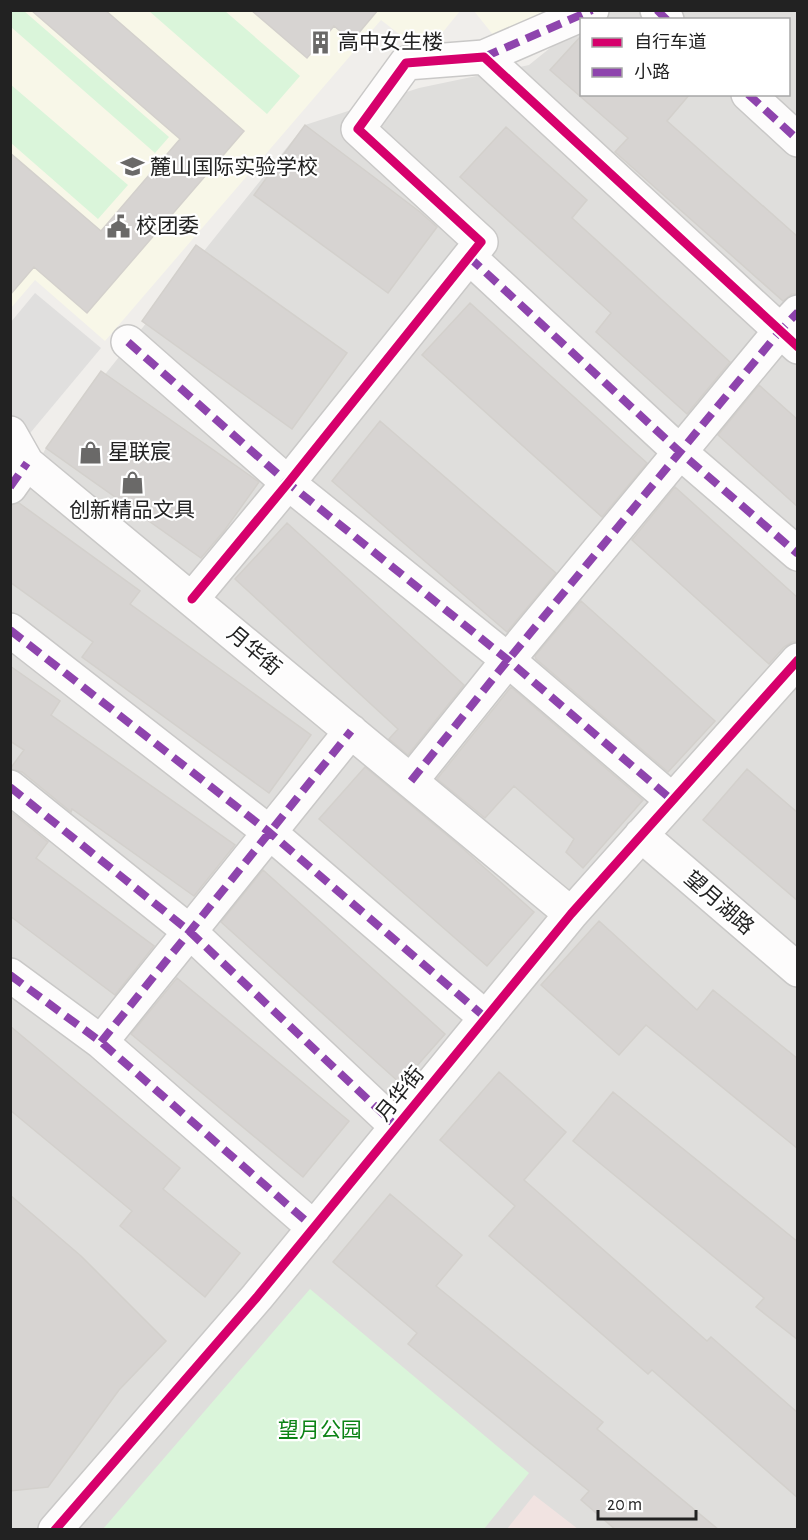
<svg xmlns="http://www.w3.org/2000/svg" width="808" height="1540" font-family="'Alegreya Sans','Noto Sans SC',sans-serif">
	<rect width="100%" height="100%" fill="#f0eeeb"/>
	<!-- residential -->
	<path fill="#dfdedc" d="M 598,10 L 797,11 L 797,1529 L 11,1530 L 11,512 L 46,448 L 305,125 L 419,88 L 529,65 L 581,23 L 582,94 L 788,94 L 788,20 L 586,19 Z"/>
	<!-- commercial -->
	<path fill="#f1e3e1" d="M 534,1495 L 578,1529 L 507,1529 Z"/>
	<!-- education -->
	<path fill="#f8f7e8" d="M 11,11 L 460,11 L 425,54 L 381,20 L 105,341 L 35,280 L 11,308 Z
		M 474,11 L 549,11 L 494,36 Z"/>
	<!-- park -->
	<path fill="#daf5da" d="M 11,10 L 24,11 L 169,137 L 155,153 L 11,27 Z
		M 149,11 L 225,11 L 300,76 L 267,114 Z
		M 10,84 L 128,185 L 98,219 L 11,143 Z
		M 310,1289 L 529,1473 L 484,1529 L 103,1529 Z"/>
	<!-- parking -->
	<path fill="#e0dfde" d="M 35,293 L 101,348 L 11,456 L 11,322 Z"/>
	<!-- building -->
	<path fill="#d7d4d2" stroke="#d3d0cc" stroke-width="1.5" d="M 31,10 L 105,10 L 244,131 L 87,313 L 34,267 L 10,295 L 10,153 L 101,231 L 180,139 Z
		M 251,10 L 378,10 L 352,41 L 334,26 L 307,58 Z
		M 582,35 L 582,94 L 690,94 L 667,121 L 798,237 L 798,294 L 792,294 L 783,301 L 615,152 L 628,138 L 550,70 Z
		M 305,125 L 420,212 L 437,227 L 388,293 L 254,195 Z
		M 506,127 L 587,200 L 572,218 L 730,362 L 687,414 L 596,332 L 611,313 L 460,177 Z
		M 196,245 L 347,353 L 292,429 L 142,321 Z
		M 470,303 L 647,463 L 602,517 L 422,355 Z
		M 101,371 L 259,482 L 224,531 L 201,558 L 46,448 Z
		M 759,385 L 798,420 L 798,507 L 718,435 Z
		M 380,421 L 556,573 L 507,632 L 332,481 Z
		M 675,487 L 798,598 L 798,642 L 792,642 L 784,647 L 769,664 L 632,540 Z
		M 19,503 L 140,591 L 130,604 L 311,735 L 269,793 L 82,657 L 93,642 L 10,582 L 10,505 Z
		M 287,523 L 464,685 L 408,755 L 389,739 L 398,729 L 235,579 Z
		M 581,601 L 715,721 L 668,772 L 536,659 L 535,656 Z
		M 10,666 L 60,701 L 51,715 L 235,845 L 194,896 L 72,809 L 71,812 L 22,772 L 10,769 L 24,750 L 10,741 Z
		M 511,687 L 643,800 L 583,868 L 566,852 L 574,839 L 514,786 L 485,818 L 437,779 Z
		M 365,767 L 460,846 L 534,912 L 487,966 L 319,819 Z
		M 747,769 L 798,813 L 798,901 L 703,820 Z
		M 10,811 L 48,842 L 36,858 L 154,946 L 115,995 L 10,916 Z
		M 263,870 L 445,1034 L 401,1084 L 221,922 Z
		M 599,921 L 697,1010 L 713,990 L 798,1059 L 798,1149 L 646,1025 L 619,1055 L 541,985 Z
		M 177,978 L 349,1121 L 303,1177 L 131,1034 Z
		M 10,1026 L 180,1168 L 163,1189 L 240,1253 L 205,1297 L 120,1226 L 132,1211 L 10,1110 Z
		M 499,1072 L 566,1132 L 524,1180 L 707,1341 L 711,1337 L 798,1413 L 798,1498 L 652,1370 L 648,1374 L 489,1236 L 515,1206 L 440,1140 Z
		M 613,1092 L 798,1242 L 798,1340 L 756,1307 L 764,1298 L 573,1141 Z
		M 390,1194 L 462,1255 L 436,1286 L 603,1422 L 597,1429 L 719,1530 L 616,1530 L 581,1500 L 589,1491 L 408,1344 L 417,1333 L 333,1262 Z
		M 10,1195 L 81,1256 L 166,1341 L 119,1390 L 48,1487 L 10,1491 Z"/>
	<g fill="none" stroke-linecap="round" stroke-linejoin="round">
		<defs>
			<path id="street" d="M 657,10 L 667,20
				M 484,57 L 592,10
				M 748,94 L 798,140
				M 469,257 L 681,453 L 798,554
				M 128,342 L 288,483 L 508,660 L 672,800
				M 10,433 L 27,463 L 571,914
				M 10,487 L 27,463
				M 192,599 L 288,483 L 481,242 L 358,129 L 406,63 L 484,57 L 798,347
				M 10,630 L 269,832 L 486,1018
				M 411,781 L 508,660 L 780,331 L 798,312
				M 10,787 L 189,931 L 396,1126
				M 641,835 L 798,970
				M 10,975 L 101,1042 L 314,1228
				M 101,1042 L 351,731
				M 55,1530 L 257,1297 L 571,914 L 798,660"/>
		</defs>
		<!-- street casing -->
		<use href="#street" stroke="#c9c8c7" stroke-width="36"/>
		<!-- street -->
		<use href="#street" stroke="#fdfcfc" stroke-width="33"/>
		<!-- quiet -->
		<path stroke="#8e44ad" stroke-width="8" stroke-dasharray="15 8" stroke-linecap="butt" d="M 657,10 L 667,20
			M 484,57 L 592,10
			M 748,94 L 798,140
			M 469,257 L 681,453 L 798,554
			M 128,342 L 288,483 L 508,660 L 672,800
			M 10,487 L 27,463
			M 10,630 L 269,832 L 486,1018
			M 411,781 L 508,660 L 780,331 L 798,312
			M 10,787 L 189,931 L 396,1126
			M 10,975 L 101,1042 L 314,1228
			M 101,1042 L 351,731"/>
		<defs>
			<path id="cycleway" d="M 192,599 L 288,483 L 481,242 L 358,129 L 406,63 L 484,57 L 798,347
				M 55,1530 L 257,1297 L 571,914 L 798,660"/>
		</defs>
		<!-- cycleway casing -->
		<use href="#cycleway" stroke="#fff" stroke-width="13"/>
		<!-- cycleway -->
		<use href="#cycleway" stroke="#d6006c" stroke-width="9"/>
	</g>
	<!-- icons -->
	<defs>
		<symbol id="building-bare" viewBox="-9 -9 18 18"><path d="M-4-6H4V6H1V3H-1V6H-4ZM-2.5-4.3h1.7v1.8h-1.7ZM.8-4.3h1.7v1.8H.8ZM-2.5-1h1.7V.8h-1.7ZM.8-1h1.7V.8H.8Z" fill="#6a6968" stroke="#fff" stroke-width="2.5" paint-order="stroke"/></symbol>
		<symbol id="school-bare" viewBox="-9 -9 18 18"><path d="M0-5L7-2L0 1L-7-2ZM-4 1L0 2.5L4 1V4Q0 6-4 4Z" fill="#6a6968" stroke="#fff" stroke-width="2.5" paint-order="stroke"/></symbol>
		<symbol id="civic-bare" viewBox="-9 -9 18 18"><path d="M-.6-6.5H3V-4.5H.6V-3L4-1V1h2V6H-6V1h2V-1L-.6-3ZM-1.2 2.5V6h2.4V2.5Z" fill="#6a6968" stroke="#fff" stroke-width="2.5" paint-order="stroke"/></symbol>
		<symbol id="shop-bare" viewBox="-9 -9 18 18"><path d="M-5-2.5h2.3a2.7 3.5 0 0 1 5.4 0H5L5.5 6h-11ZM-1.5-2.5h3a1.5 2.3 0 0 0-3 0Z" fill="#6a6968" stroke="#fff" stroke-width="2.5" paint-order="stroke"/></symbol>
	</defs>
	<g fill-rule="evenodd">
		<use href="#building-bare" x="304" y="26" width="33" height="33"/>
		<use href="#school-bare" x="116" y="150" width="33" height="33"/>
		<use href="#civic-bare" x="102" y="210" width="33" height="33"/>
		<use href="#shop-bare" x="74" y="436" width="33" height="33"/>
		<use href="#shop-bare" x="116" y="466" width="33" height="33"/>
	</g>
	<g text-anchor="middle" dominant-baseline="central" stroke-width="4.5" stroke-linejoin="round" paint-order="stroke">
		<!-- poi labels -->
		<g font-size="21" fill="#222" stroke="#fff" text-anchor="start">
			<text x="338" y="42">高中女生楼</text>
			<text x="150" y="167">麓山国际实验学校</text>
			<text x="136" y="226">校团委</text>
			<text x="108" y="452">星联宸</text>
			<text x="132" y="510" text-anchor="middle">创新精品文具</text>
		</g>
		<!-- street labels -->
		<g font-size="21" fill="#222" stroke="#fff">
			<text transform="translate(254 651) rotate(40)">月华街</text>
			<text transform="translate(719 903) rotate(41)">望月湖路</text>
			<text transform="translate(400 1094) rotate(-51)">月华街</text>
		</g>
		<!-- park labels -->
		<g font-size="21" fill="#0c8416" stroke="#fff">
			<text x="320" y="1430">望月公园</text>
		</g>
	</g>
	<!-- border -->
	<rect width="808" height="1540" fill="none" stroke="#222222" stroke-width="24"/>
	<!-- legend -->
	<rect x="580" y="18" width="210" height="78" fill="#ffffff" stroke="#a7a7a7" stroke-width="1.5"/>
	<rect x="592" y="38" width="30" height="9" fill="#d6006c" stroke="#a7a7a7" stroke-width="1.5"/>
	<text x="634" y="48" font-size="18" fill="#222222">自行车道</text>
	<rect x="592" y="68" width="30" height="9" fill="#8e44ad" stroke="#a7a7a7" stroke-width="1.5"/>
	<text x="634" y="78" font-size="18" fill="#222222">小路</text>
	<!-- scale -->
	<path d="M598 1510v9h98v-9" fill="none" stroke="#222222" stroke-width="3"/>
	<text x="607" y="1510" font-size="18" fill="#222222" stroke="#ffffff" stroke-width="4.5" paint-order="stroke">20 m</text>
</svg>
